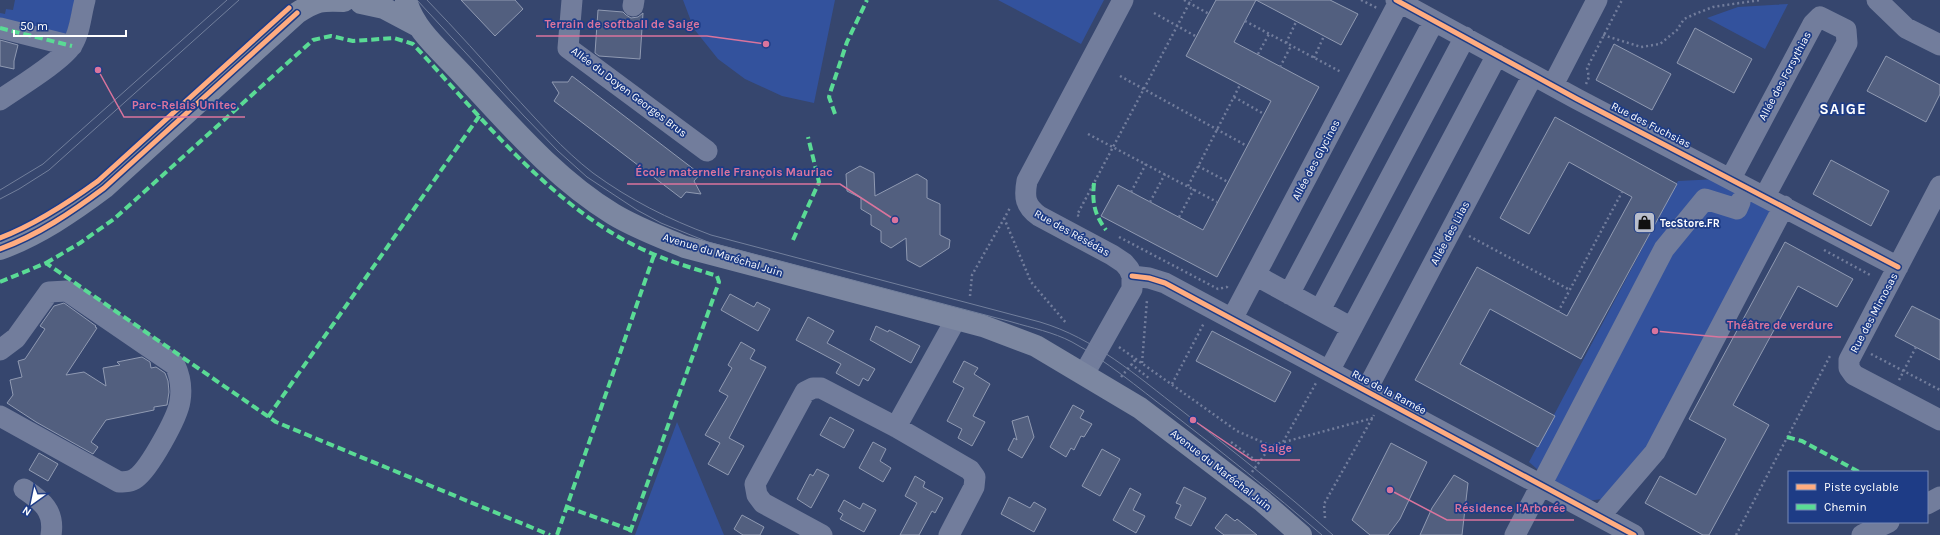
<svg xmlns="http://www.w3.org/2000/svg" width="1940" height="535" font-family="Karla,sans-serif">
	<rect width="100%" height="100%" fill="#36466e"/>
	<!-- green -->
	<path fill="#33529d" d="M 15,0 L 75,0 L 66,37 L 0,23 L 0,13 L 5,14 L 6,9 L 13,10 Z
		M 683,0 L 835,0 L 814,103 L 782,96 L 745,79 L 718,59 L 694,29 Z
		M 998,0 L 1104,0 L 1081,44 Z
		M 1788,4 L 1765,49 L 1707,18 L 1738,7 Z
		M 1718,179 L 1776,212 L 1649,450 L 1602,499 L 1587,501 L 1546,477 L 1529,462 L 1678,181 Z
		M 677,422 L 724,535 L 635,535 Z"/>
	<!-- building -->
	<path fill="#525f7f" stroke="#909ab2" d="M 461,0 L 515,0 L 523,9 L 495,36 Z
		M 1216,0 L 1330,0 L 1358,14 L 1341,45 L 1256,0 L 1234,42 L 1319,87 L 1217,277 L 1101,216 L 1118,185 L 1203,230 L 1271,101 L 1186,56 Z
		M 598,10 L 623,12 L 626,15 L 631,18 L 638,17 L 643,13 L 640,59 L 599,56 L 595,53 Z
		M 1695,28 L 1752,59 L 1734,93 L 1677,63 Z
		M 0,40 L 18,45 L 14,61 L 14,69 L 0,66 Z
		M 1614,44 L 1671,74 L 1652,110 L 1596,80 Z
		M 1886,56 L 1940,85 L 1940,94 L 1926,122 L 1867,91 Z
		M 572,76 L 700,174 L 694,181 L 701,194 L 686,192 L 681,198 L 554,101 L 559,93 L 552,82 L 568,82 Z
		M 1555,117 L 1677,184 L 1581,359 L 1490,309 L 1460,364 L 1555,416 L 1538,447 L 1415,380 L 1477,267 L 1567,316 L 1632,197 L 1569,162 L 1529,234 L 1500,218 Z
		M 1831,160 L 1889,191 L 1871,226 L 1813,194 Z
		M 860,166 L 874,173 L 875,196 L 917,174 L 927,180 L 927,198 L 940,204 L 940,235 L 950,240 L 949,248 L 920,267 L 907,260 L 906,238 L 891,248 L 881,242 L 881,231 L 871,225 L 871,215 L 861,209 L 861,198 L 847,191 L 846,174 Z
		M 1785,242 L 1853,279 L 1837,307 L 1798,286 L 1733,405 L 1769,425 L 1709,535 L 1703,535 L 1645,503 L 1660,476 L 1696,495 L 1726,439 L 1689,419 Z
		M 730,294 L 754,307 L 757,302 L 770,309 L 758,331 L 721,310 Z
		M 64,303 L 96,326 L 95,327 L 97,328 L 66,375 L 84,372 L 106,386 L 103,368 L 120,365 L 117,362 L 142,357 L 150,362 L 151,368 L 156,367 L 165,373 L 168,381 L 169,392 L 167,405 L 154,407 L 154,410 L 106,420 L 91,442 L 98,447 L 93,454 L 36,422 L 7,403 L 13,395 L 10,380 L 22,377 L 18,361 L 25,359 L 45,329 L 40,326 L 54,306 Z
		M 1912,306 L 1940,320 L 1940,360 L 1895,336 Z
		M 808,317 L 834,331 L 827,343 L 875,369 L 868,381 L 863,378 L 859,386 L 836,373 L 841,364 L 796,340 Z
		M 876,326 L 888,332 L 889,330 L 920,346 L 911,363 L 870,340 Z
		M 1212,331 L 1291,372 L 1275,402 L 1196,361 Z
		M 741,342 L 755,350 L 750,359 L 766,367 L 729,438 L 744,446 L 728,475 L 708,464 L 720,443 L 705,435 L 728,396 L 719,391 L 732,368 L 728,365 Z
		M 964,361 L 978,368 L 974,374 L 990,384 L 973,416 L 985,422 L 972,446 L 958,438 L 962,429 L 947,421 L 964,388 L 953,382 Z
		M 1073,405 L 1084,411 L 1080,418 L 1092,424 L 1084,437 L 1081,436 L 1074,450 L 1071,448 L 1066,457 L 1050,447 Z
		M 1028,416 L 1034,437 L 1022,458 L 1008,450 L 1014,438 L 1017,440 L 1012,421 Z
		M 830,417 L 854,430 L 844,448 L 820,435 Z
		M 873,442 L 886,449 L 880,461 L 891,468 L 883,482 L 859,468 Z
		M 1391,443 L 1427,462 L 1400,519 L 1388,535 L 1370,535 L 1352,520 Z
		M 1102,449 L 1120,459 L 1100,496 L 1082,486 Z
		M 39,453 L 58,464 L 48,481 L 29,470 Z
		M 817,469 L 829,475 L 811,508 L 797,499 L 810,474 L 813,476 Z
		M 1454,475 L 1468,483 L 1462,535 L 1420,535 L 1432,508 Z
		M 915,476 L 925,482 L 923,487 L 943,498 L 935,513 L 932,511 L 919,535 L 900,535 L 917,503 L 905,496 Z
		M 1184,487 L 1206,498 L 1191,526 L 1175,518 L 1181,505 L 1176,503 Z
		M 1130,488 L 1141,494 L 1133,510 L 1145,516 L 1136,533 L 1113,520 Z
		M 1009,497 L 1030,508 L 1034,502 L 1046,509 L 1034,532 L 1001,514 Z
		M 844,500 L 860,509 L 863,503 L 876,510 L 864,532 L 840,519 L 843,514 L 838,511 Z
		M 1226,514 L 1235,521 L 1237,519 L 1257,535 L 1224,535 L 1215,528 Z
		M 742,515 L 764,527 L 760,535 L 743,535 L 734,529 Z"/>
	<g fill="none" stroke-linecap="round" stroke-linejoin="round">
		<!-- path -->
		<path stroke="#727d9c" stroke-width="2.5" stroke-dasharray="2 3" stroke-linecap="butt" d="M 1184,0 L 1209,14
			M 1361,0 L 1377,8
			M 1154,13 L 1197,37
			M 1245,21 L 1341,72
			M 1603,35 L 1641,47 L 1660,44 L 1677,30 L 1684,19 L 1695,14 L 1713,7 L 1760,0
			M 1286,43 L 1296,22
			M 1258,54 L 1269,34
			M 1314,58 L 1324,36
			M 1280,67 L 1291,46
			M 1120,76 L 1247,146
			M 1586,84 L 1589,77 L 1587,68 L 1622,0
			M 1234,97 L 1264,114
			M 1088,134 L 1217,202
			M 1198,166 L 1228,182
			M 1188,186 L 1240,85
			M 1131,192 L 1146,164
			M 1150,202 L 1165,174
			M 1079,216 L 1077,215 L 1191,0
			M 1179,217 L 1194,189
			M 1004,218 L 1031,282 L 1067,324
			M 1469,236 L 1570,290
			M 1119,237 L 1218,289 L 1227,287 L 1228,285
			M 1824,250 L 1872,276
			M 970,296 L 972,275 L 1010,208
			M 1558,312 L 1622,192
			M 1119,347 L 1237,431 L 1271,446
			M 1871,354 L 1940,390
			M 1142,363 L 1147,300
			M 1131,364 L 1150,379
			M 1121,377 L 1136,359
			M 1899,380 L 1916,347
			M 1172,384 L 1204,323
			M 1231,442 L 1259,463
			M 1284,442 L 1373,418
			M 1252,472 L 1271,446 L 1283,442 L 1316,383
			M 1325,518 L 1324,504 L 1374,415
			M 1736,535 L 1831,354"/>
		<!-- minor -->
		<path stroke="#727d9c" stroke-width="21" d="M 572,0 L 568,48 L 707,151
			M 1396,0 L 1577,99 L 1898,267
			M 1877,0 L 1906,28 L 1940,45
			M 633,6 L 634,0
			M 0,28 L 72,46
			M 1553,85 L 1597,0
			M 0,100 C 17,88 62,61 72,45 C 80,33 81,14 85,0
			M 1731,178 L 1813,24 L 1820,17 L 1846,30 L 1847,43 L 1765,196
			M 1940,186 L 1849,360 L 1849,368 L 1854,375 L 1940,420
			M 1255,275 L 1352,328
			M 1132,276 L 1149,278 L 1165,283 L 1634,535
			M 1289,294 L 1434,21
			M 1320,310 L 1465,37
			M 1232,319 L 1400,0
			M 0,350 L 16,338 L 49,292 L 67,291 L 175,365 C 180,376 182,389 180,401 C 178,417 149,469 136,478 C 131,482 126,482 119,482 L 0,416
			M 1329,371 L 1497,55
			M 1084,374 L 1132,289 L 1132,276 L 1129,269 L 1124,263 L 1112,255 L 1039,216 C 1025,206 1024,197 1027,181 L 1123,0
			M 1366,391 L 1533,75
			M 896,427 L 956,319
			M 24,489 C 42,501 55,511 51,535
			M 1927,504 L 1940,497
			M 1600,516 L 1655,452 L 1784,206
			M 822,535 L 763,503 L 757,495 L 755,484 L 805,392 L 813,388 L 821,388 L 896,427 L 970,470 L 975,477 L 974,487 L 949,535
			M 1515,535 L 1664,249 L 1705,199 L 1737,209 L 1740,202
			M 1862,535 L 1889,522"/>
		<!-- major -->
		<path stroke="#7c87a1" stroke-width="22" d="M 406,0 C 414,30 442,52 462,74 C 509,124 554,178 613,214 C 636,228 661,237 685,247 L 983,326 L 1036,346 L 1140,408 L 1262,501 L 1301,535
			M 361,3 L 384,8 L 418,26
			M 0,249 C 38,235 72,212 104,188 L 297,13 C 317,0 321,0 344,1"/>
		<!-- tram -->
		<path stroke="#727f9c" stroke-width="1" d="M 417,0 L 524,116 L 558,151 L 587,177 L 637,210 L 661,223 L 708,242 L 1012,322 C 1032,328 1053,332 1072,342 C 1107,361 1137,387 1169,411 C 1221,451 1272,492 1322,535
			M 427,0 C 456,30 484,61 511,92 C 537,120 563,150 593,173 C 630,200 668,219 711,235 L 1040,322 C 1094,338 1137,376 1181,410 C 1233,451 1284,491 1333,535
			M 0,190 L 43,164 L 227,0
			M 0,199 L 19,189 L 49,170 L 239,0"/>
		<!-- quiet -->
		<path stroke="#5adb95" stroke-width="4" stroke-dasharray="8 4" stroke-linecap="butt" d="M 0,28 L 72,46
			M 835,114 L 829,97 L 831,90 L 847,42 L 867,0
			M 1094,183 C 1092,202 1094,214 1106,230
			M 793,240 L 819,182 L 808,137
			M 46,263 L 80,243 L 114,219 L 313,40 L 331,36 L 353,41 L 394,38 L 413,44 C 484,120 556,213 653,254 C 674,263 696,269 717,276 L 719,282 L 629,535
			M 0,282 L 46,263 L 276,422 L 550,535
			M 268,417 L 480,115
			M 1787,437 L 1802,441 L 1859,472
			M 567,507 L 631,530
			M 557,535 L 654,255"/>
		<defs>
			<path id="cycleway" d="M 1396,0 L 1577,99 L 1898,267
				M 0,238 C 36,224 68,203 98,181 L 289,8
				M 0,249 C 38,235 72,212 104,188 L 297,13
				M 1132,276 L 1149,278 L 1165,283 L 1634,535"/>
		</defs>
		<!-- cycleway casing -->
		<use href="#cycleway" stroke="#1e3c86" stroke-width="8"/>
		<!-- cycleway -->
		<use href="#cycleway" stroke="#ffac80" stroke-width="5"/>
	</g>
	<!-- icons -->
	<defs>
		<symbol id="shop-square" viewBox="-11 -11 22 22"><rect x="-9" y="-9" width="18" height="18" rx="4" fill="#b9becc" stroke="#1e3c86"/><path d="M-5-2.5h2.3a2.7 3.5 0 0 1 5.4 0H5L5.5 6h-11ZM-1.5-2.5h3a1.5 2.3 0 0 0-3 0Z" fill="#111"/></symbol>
	</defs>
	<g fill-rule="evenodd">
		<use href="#shop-square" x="1632" y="210" width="25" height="25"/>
	</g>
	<g text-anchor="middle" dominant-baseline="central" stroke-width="3.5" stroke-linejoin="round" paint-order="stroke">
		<!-- street labels -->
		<g font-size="11" fill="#fff" stroke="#1e3c86">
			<text transform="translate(1785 76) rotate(-62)">Allée des Forsythias</text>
			<text transform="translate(629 92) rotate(37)">Allée du Doyen Georges Brus</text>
			<text transform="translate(1651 125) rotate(27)">Rue des Fuchsias</text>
			<text transform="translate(1316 160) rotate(-62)">Allée des Glycines</text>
			<text transform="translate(1072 233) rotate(29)">Rue des Résédas</text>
			<text transform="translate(1450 233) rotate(-62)">Allée des Lilas</text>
			<text transform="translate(723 255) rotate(17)">Avenue du Maréchal Juin</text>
			<text transform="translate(1874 313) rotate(-62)">Rue des Mimosas</text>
			<text transform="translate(1389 392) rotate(28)">Rue de la Ramée</text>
			<text transform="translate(1221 470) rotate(38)">Avenue du Maréchal Juin</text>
		</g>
		<!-- poi labels -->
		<g font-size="11" font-weight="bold" fill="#fff" stroke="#1e3c86" text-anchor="start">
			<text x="1660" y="223">TecStore.FR</text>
		</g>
		<!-- district labels -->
		<g font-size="15" font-weight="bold" letter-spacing="1" fill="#fff" stroke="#1e3c86">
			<text x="1843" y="109">SAIGE</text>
		</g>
	</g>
	<!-- callouts -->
	<path fill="none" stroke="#da749d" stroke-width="1.5" d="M766 44L707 36H536M98 70L124 117H245M895 220L840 184H627M1655 331L1719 337H1841M1193 420L1252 460H1300M1390 490L1447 520H1574"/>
	<g fill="#da749d" stroke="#1e3c86" stroke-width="1.5">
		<circle cx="766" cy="44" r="4"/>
		<circle cx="98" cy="70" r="4"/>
		<circle cx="895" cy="220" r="4"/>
		<circle cx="1655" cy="331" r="4"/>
		<circle cx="1193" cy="420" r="4"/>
		<circle cx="1390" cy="490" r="4"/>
	</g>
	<g font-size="12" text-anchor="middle" font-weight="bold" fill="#da749d" stroke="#1e3c86" stroke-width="3.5" stroke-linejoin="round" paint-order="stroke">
		<text x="622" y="28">Terrain de softball de Saige</text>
		<text x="184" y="109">Parc-Relais Unitec</text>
		<text x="734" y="176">École maternelle François Mauriac</text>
		<text x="1780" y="329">Théâtre de verdure</text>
		<text x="1276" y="452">Saige</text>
		<text x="1510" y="512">Résidence l'Arborée</text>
	</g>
	<!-- legend -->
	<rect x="1788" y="471" width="140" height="52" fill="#1e3c86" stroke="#788ab6"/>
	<rect x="1796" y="484" width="20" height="6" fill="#ffac80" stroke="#788ab6"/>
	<text x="1824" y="491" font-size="12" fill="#ffffff">Piste cyclable</text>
	<rect x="1796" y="504" width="20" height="6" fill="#5adb95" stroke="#788ab6"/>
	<text x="1824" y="511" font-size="12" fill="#ffffff">Chemin</text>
	<!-- north arrow -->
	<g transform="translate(32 503) rotate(213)" stroke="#1e3c86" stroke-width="3" paint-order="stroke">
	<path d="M0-3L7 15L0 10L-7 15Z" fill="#ffffff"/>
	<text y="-6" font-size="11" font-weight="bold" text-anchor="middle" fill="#ffffff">N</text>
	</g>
	<!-- scale -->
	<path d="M14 30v6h112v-6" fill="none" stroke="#ffffff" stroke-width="2"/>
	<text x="20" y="30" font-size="12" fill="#ffffff" stroke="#1e3c86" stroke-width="3" paint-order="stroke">50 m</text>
</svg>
